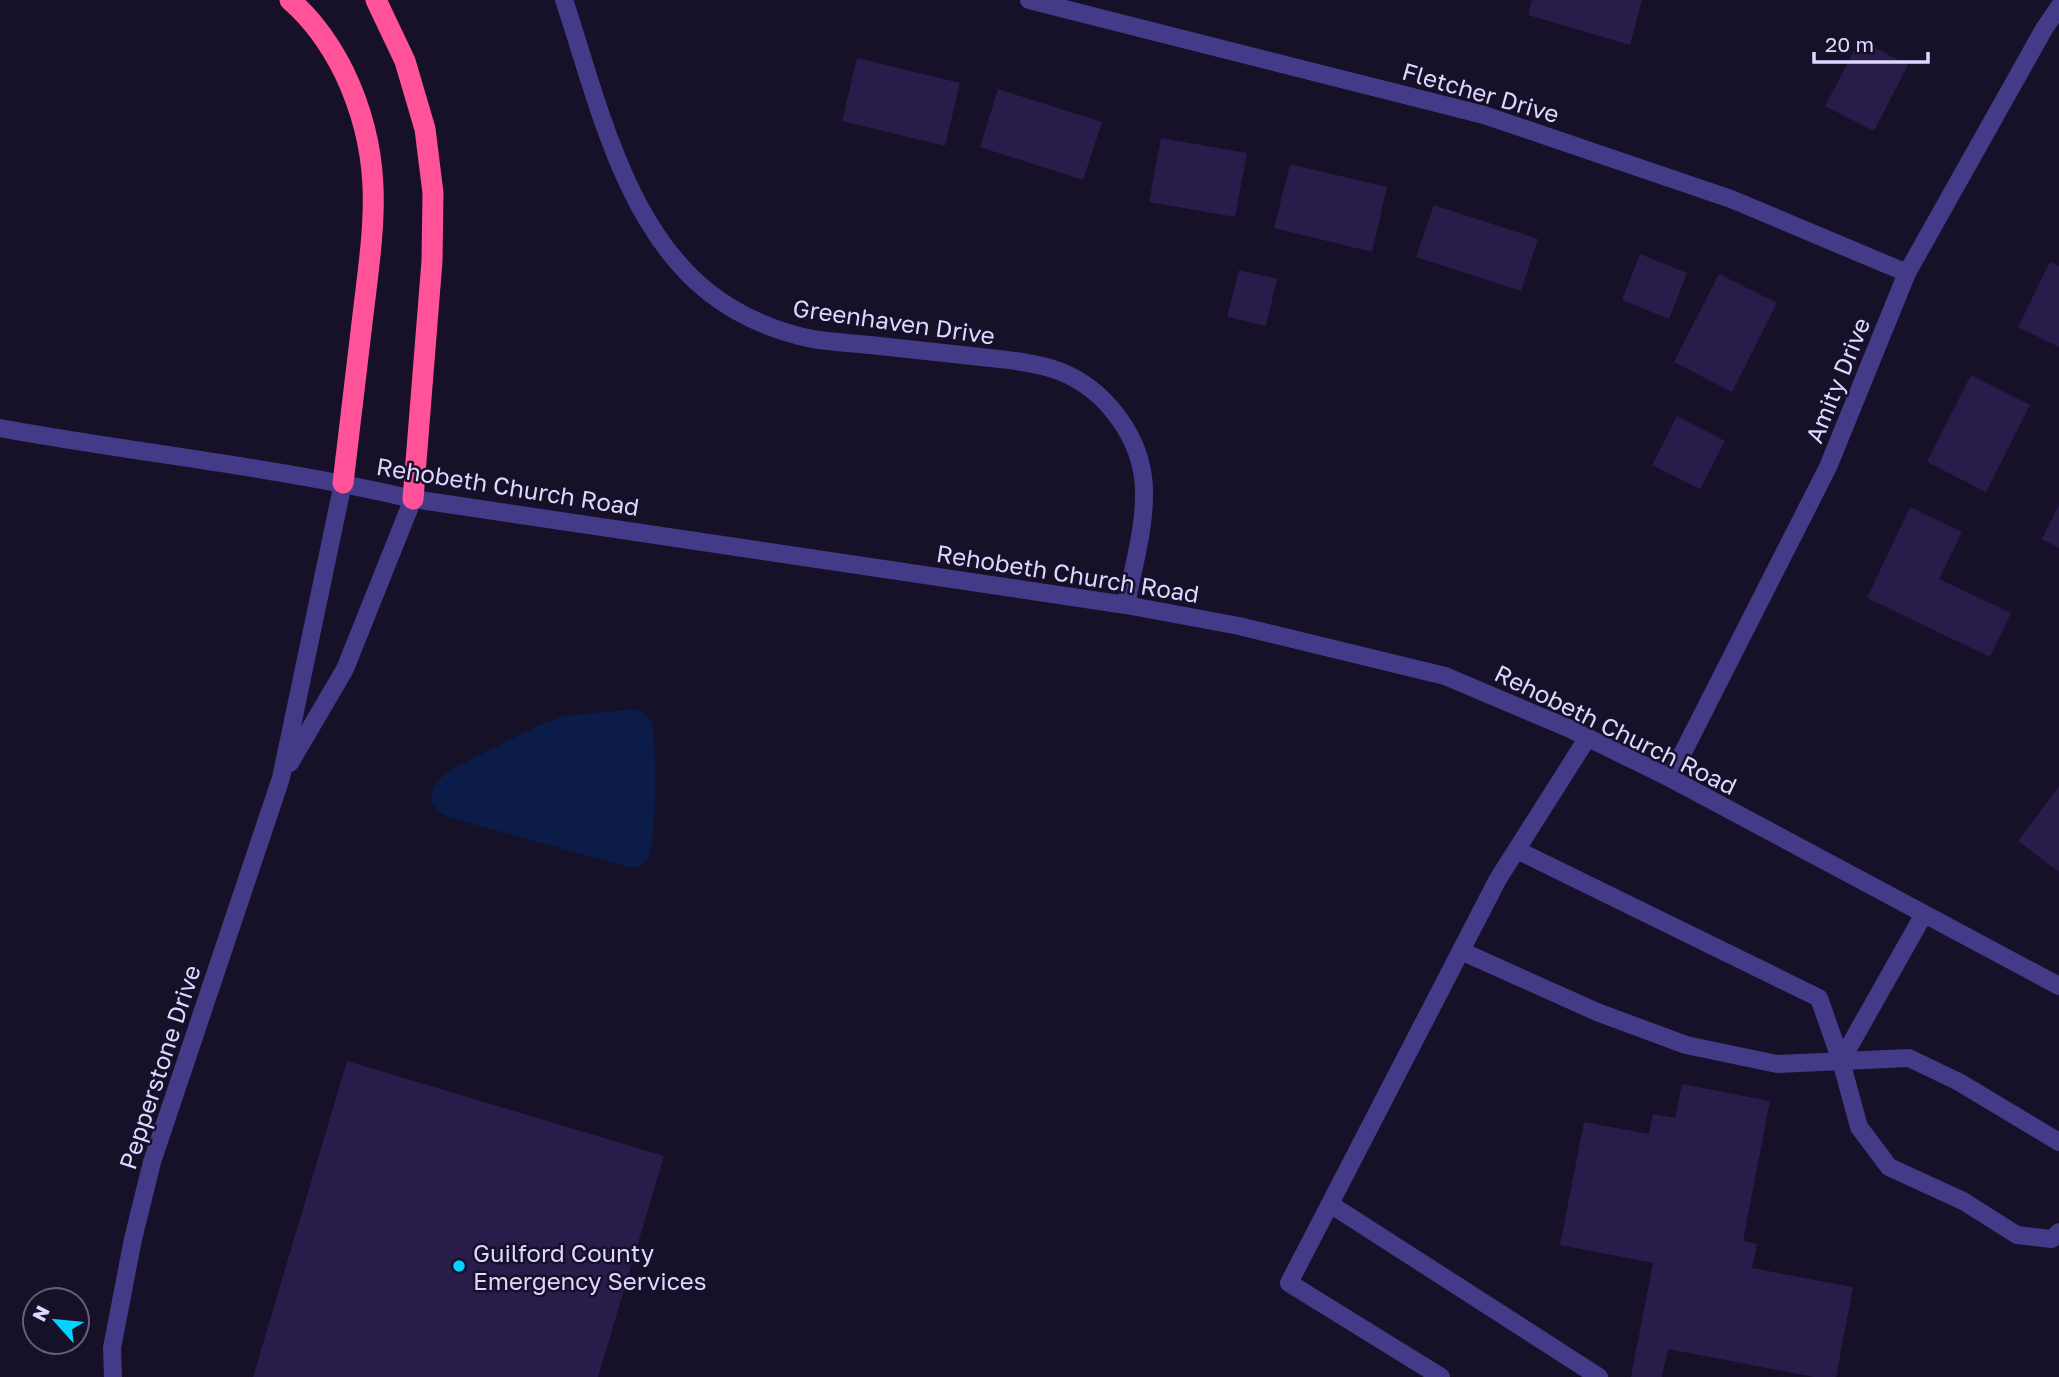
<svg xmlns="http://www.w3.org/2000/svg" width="2059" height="1377" font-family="'Golos Text',sans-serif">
	<rect width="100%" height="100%" fill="#161029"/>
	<!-- water -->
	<path fill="#0a1c47" d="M 634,709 C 641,711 648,714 651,721 C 658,737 657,848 647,861 C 642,867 636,867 628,867 L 451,818 L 439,812 L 432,803 C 430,785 440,778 454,768 L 540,725 L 564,716 Z"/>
	<!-- building -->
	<path fill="#281c4a" d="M 1532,0 L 1642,0 L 1630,45 L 1528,15 Z
		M 1860,40 L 1908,65 L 1874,131 L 1825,106 Z
		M 857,58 L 960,83 L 945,146 L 842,121 Z
		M 998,89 L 1102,122 L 1083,180 L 980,147 Z
		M 1161,138 L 1247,153 L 1235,217 L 1149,202 Z
		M 1290,164 L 1387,187 L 1372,252 L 1274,228 Z
		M 1434,205 L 1538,239 L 1521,291 L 1416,257 Z
		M 1640,254 L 1687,273 L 1669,319 L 1622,300 Z
		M 2050,262 L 2059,266 L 2059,347 L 2018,327 Z
		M 1239,270 L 1277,279 L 1266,326 L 1227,317 Z
		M 1719,274 L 1777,303 L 1732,392 L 1674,362 Z
		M 1971,375 L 2030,405 L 1986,492 L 1927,462 Z
		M 1677,416 L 1725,441 L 1700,489 L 1652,465 Z
		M 2059,505 L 2059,548 L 2042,539 Z
		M 1910,507 L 1962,532 L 1939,579 L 2011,613 L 1990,657 L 1867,598 Z
		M 2059,786 L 2059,872 L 2018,841 Z
		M 347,1061 L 664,1156 L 598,1377 L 253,1377 Z
		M 1682,1084 L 1770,1101 L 1743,1241 L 1757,1244 L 1752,1268 L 1853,1287 L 1836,1377 L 1814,1377 L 1668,1349 L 1662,1377 L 1631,1377 L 1653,1263 L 1560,1245 L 1584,1122 L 1649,1134 L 1653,1114 L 1675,1118 Z"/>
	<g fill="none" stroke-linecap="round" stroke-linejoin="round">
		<!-- service -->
		<path stroke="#433b88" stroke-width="18" d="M 1517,850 L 1819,998 L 1841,1061 L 1859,1127 L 1889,1167 L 1963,1201 L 2017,1235 L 2052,1239 L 2059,1232
			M 1461,951 L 1597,1012 L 1686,1045 L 1777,1064 L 1909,1058 L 1959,1082 L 2059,1142
			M 1841,1061 L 1924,914
			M 1330,1204 L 1599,1377
			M 1441,1377 L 1289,1283 L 1498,879 L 1588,737"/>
		<!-- minor -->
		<path stroke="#433b88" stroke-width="18" d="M 564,0 C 597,98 623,223 707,291 C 737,315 774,331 812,339 C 831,342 851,343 870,345 C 907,349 944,353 981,357 C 1007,360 1034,362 1059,371 C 1106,389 1143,439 1144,490 C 1145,528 1133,567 1126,605
			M 1029,0 L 1484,115 L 1731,199 L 1907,273
			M 290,763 L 345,669 L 413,499
			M 1670,778 L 1828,467 L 1907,273 L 2044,29 L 2059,7
			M 113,1377 L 112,1348 L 133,1239 L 152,1162 L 281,778 L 343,483"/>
		<!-- tertiary -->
		<path stroke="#433b88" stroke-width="18" d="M 0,428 C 137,453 277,467 413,499 L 1126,605 L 1239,626 L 1445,676 L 1568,728 L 1670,778 L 2059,986"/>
		<!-- motorway -->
		<path stroke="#ff5298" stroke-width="21" d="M 290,0 C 312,19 331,46 344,72 C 387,162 373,229 362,323 C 356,376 349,430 343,483
			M 376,0 L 405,61 L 425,129 L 433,193 L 432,261 L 413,499"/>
	</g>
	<!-- markers -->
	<circle fill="#03d3ff" stroke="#161029" stroke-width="2.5" cx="459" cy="1266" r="7"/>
	<g text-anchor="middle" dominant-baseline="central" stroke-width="5" stroke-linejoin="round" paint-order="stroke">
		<!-- street labels -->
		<g font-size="24" fill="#dfd7ff" stroke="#161029">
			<text transform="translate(1481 92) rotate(16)">Fletcher Drive</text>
			<text transform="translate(894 321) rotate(8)">Greenhaven Drive</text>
			<text transform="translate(1837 380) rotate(-68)">Amity Drive</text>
			<text transform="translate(508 486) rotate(9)">Rehobeth Church Road</text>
			<text transform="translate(1068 573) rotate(9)">Rehobeth Church Road</text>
			<text transform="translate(1616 729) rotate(26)">Rehobeth Church Road</text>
			<text transform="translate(159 1067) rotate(-72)">Pepperstone Drive</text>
		</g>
		<!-- poi labels -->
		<g font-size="24" fill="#dfd7ff" stroke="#161029" text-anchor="start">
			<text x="473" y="1252">Guilford County<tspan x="473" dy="28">Emergency Services</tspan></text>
		</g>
	</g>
	<!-- north arrow -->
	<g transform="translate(56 1321) rotate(297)"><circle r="33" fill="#161029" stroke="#66607f" stroke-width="2"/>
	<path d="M0-5L12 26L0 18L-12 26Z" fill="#03d3ff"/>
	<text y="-10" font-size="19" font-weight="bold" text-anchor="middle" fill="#dfd7ff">N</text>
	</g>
	<!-- scale -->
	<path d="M1814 52v10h114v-10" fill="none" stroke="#dfd7ff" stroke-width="3.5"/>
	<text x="1825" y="52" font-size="21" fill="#dfd7ff" stroke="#161029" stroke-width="5" paint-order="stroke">20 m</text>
</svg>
